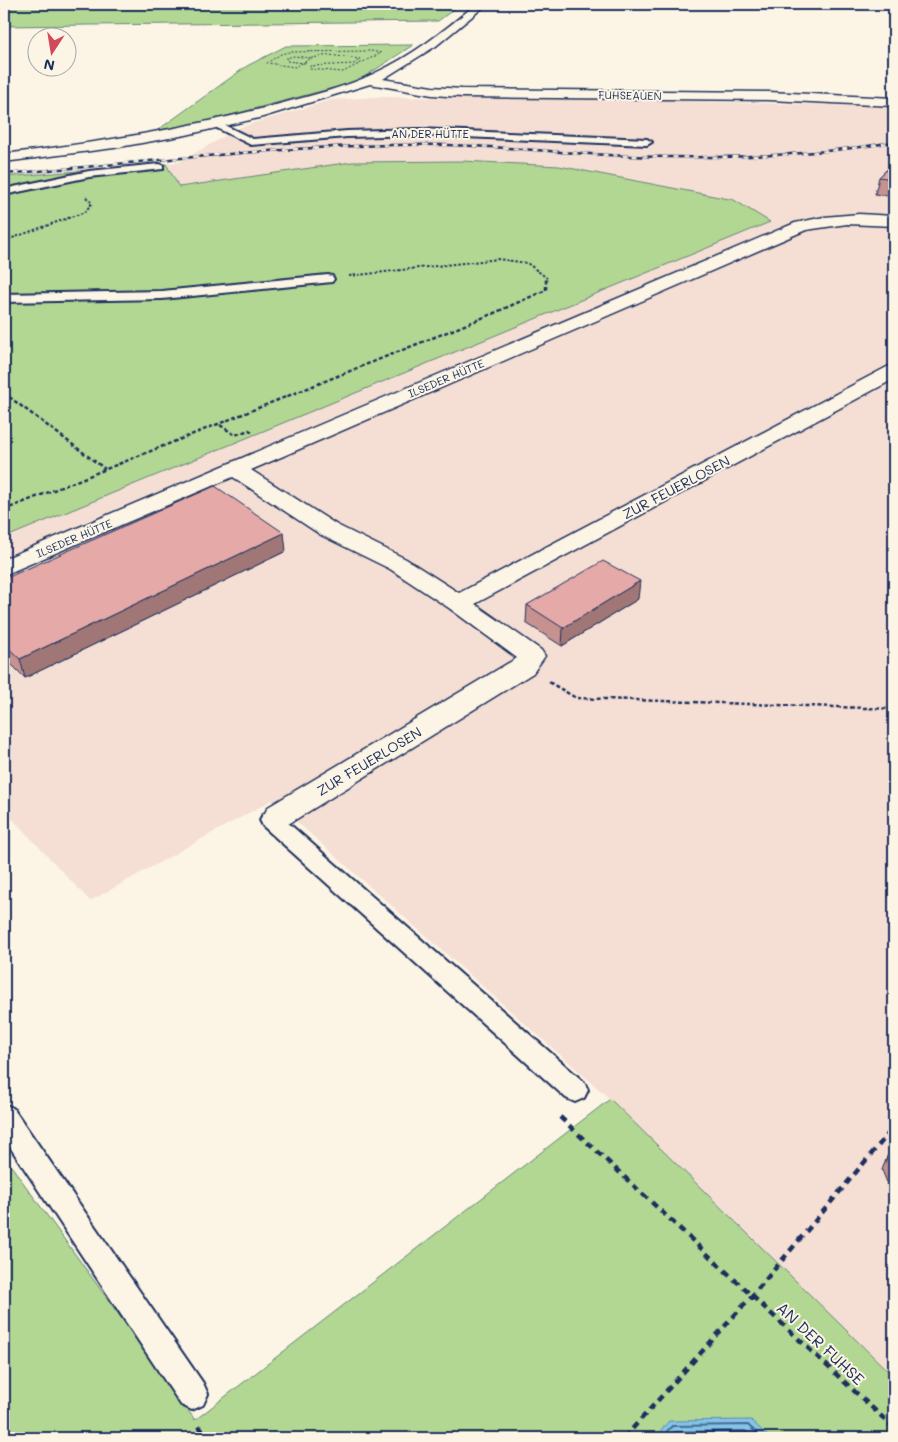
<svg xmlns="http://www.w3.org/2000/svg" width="898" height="1442" font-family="Mali,sans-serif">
	<rect width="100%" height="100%" fill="#fcf5e5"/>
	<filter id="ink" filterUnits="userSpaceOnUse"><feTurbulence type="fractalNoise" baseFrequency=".02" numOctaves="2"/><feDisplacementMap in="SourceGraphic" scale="10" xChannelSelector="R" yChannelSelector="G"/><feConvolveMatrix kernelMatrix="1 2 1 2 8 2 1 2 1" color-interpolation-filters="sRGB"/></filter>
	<g filter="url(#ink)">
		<!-- built -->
		<path fill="#f5ded3" d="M 374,97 L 654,100 L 894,107 L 894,1377 L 610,1099 L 272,800 L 90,901 L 4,810 L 4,176 L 179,162 L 241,127 L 331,100 Z"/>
		<!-- green -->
		<path fill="#b2d793" stroke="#668378" d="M 4,4 L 461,4 L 438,21 L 4,26 Z
			M 413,45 L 361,79 L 348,84 L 204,122 L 155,132 L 247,66 L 286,46 Z
			M 462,161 L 559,166 L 734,200 L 770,222 L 4,538 L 4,177 L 166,164 L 179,187 L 352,162 Z
			M 610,1099 L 894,1377 L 894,1438 L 4,1438 L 4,1156 L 195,1420 Z"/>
		<!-- water -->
		<path fill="#85c4e6" stroke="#5b88b0" d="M 751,1420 L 770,1438 L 654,1438 L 669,1421 Z"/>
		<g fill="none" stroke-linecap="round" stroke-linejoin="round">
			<!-- shore -->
			<path stroke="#456b94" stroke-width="2" d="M 661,1438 L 672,1426 L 748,1425 L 762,1438
				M 669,1438 L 675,1432 L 745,1431 L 754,1438"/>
			<defs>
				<path id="lane" d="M 218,122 L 253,139 L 347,131 L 419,129 L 647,139 L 652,142 L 647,145 L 419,135 L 347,137 L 251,145 L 215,127 L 213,125 Z
					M 159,164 L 163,165 L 163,169 L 89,177 L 4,195 L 4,189 L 89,171 Z
					M 328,275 L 332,276 L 334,279 L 332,282 L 162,299 L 4,302 L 4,294 L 162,291 Z
					M 279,807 L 287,809 L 290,815 L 286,821 L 584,1082 L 588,1090 L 584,1098 L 575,1102 L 566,1098 L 263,826 L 260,820 L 263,814 Z
					M 4,1104 L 13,1108 L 203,1383 L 208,1394 L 203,1405 L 192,1410 L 181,1405 L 4,1138 Z"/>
				<path id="street" d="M 859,214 L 894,216 L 894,226 L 847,224 L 806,230 L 251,470 L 337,525 L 406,559 L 459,593 L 887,367 L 894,365 L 894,379 L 475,604 L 541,650 L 545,656 L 533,673 L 290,823 L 279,826 L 268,823 L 264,815 L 268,807 L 517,658 L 449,608 L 390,569 L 321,535 L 233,477 L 4,575 L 4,559 L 795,223 L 824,217 Z"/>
				<path id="secondary" d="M 476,4 L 487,4 L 436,46 L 383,79 L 432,87 L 462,89 L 769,92 L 894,98 L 894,106 L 769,100 L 462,97 L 432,95 L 370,84 L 263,117 L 186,135 L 114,148 L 4,162 L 4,154 C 98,143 192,128 283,103 C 313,95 346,87 373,74 C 411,57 444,31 476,4 Z"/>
			</defs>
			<!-- lane casing -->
			<use href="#lane" stroke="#1b2f5e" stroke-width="4"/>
			<!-- street casing -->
			<use href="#street" stroke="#1b2f5e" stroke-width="3"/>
			<!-- secondary casing -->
			<use href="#secondary" stroke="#1b2f5e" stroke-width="3"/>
			<!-- path-far3 -->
			<path stroke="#1b2f5e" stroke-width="1" stroke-dasharray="2 2" stroke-linecap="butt" d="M 422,4 L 440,10
				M 371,51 L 381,53 L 343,72 L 310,69 L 310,66 L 354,64 L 360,59 L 329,55 L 312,58 L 295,67 L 267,63 L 281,54 L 289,52 Z
				M 305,63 L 287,61 L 286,58 L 294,56 L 311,58"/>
			<!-- path-far2 -->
			<path stroke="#1b2f5e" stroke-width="2" stroke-dasharray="2.5 2" stroke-linecap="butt" d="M 4,241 L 85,212 L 92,203 L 86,197
				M 349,276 L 498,259 L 527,263 L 547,278"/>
			<!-- path-far1 -->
			<path stroke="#1b2f5e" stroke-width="2.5" stroke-dasharray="4 2.5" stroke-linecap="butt" d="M 4,393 L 105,469
				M 220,425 L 235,435 L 249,430 L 254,433
				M 4,510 L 492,314 L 546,290 L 546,277
				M 549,682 L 576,698 L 894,709"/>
			<!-- path -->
			<path stroke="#1b2f5e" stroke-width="4.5" stroke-dasharray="7 5.5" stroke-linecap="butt" d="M 560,1117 L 894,1428
				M 199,1426 L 207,1438
				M 624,1438 L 752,1296 L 894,1127"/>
			<!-- lane -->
			<use href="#lane" fill="#fcf5e5" fill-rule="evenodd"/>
			<!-- street -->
			<use href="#street" fill="#fcf5e5" fill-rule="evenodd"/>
			<!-- secondary -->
			<use href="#secondary" fill="#fcf5e5" fill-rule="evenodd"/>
			<defs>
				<path id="rail" d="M 4,174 C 151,162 299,143 447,145 C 495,146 542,151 590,154 C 692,160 793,159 894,142"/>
			</defs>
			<!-- rail casing -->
			<use href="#rail" stroke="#1b2f5e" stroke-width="2.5"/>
			<!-- rail -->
			<use href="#rail" stroke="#fcf5e5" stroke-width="2" stroke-dasharray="5" stroke-linecap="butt"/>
		</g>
		<!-- wall -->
		<path fill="#c59290" stroke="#1b2f5e" d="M 894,163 L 894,197 L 875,194 L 879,177 Z
			M 286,551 L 25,678 L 4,657 L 4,579 Z
			M 638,599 L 562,646 L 526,623 L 527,605 Z
			M 894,1145 L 894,1200 L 882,1170 L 887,1157 Z"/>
		<!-- shaded-wall -->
		<path fill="#a07776" stroke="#1b2f5e" d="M 284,533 L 286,551 L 25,678 L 20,659 Z
			M 640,581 L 638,599 L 562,646 L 563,628 Z"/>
		<!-- building -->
		<path fill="#e5aaa8" stroke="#1b2f5e" d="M 894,163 L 894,179 L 879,177 Z
			M 215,486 L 284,533 L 20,659 L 4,644 L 4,579 Z
			M 603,561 L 640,581 L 563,628 L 527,605 Z
			M 894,1145 L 894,1174 L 887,1157 Z"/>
	</g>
	<g text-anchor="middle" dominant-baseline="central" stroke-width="4" stroke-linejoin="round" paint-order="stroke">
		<!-- far-street labels -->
		<g font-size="11" fill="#1b2f5e" stroke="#fcf5e5">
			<text transform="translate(630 95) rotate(1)">FUHSEAUEN</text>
			<text x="430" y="133">AN DER HÜTTE</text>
			<text transform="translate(446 378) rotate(-23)">ILSEDER HÜTTE</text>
			<text transform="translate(74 538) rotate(-23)">ILSEDER HÜTTE</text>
		</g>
		<!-- street labels -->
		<g font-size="14" fill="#1b2f5e" stroke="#fcf5e5">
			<text transform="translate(676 487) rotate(-28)">ZUR FEUERLOSEN</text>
			<text transform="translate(369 761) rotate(-31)">ZUR FEUERLOSEN</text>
		</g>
		<!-- near-street labels -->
		<g font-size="16" fill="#1b2f5e" stroke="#fcf5e5">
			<text transform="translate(821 1343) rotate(43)">AN DER FUHSE</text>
		</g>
	</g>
	<!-- margin -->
	<rect width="898" height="1442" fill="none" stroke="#fcf5e5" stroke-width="20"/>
	<rect x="10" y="10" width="878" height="1422" fill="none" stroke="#1b2f5e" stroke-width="2" filter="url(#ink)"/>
	<!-- north arrow -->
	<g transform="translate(52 52) rotate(192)"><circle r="24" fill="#fcf5e5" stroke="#a2a6af"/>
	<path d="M0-4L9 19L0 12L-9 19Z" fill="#d1495b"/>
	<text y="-8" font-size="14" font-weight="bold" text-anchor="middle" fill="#1b2f5e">N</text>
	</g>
</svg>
